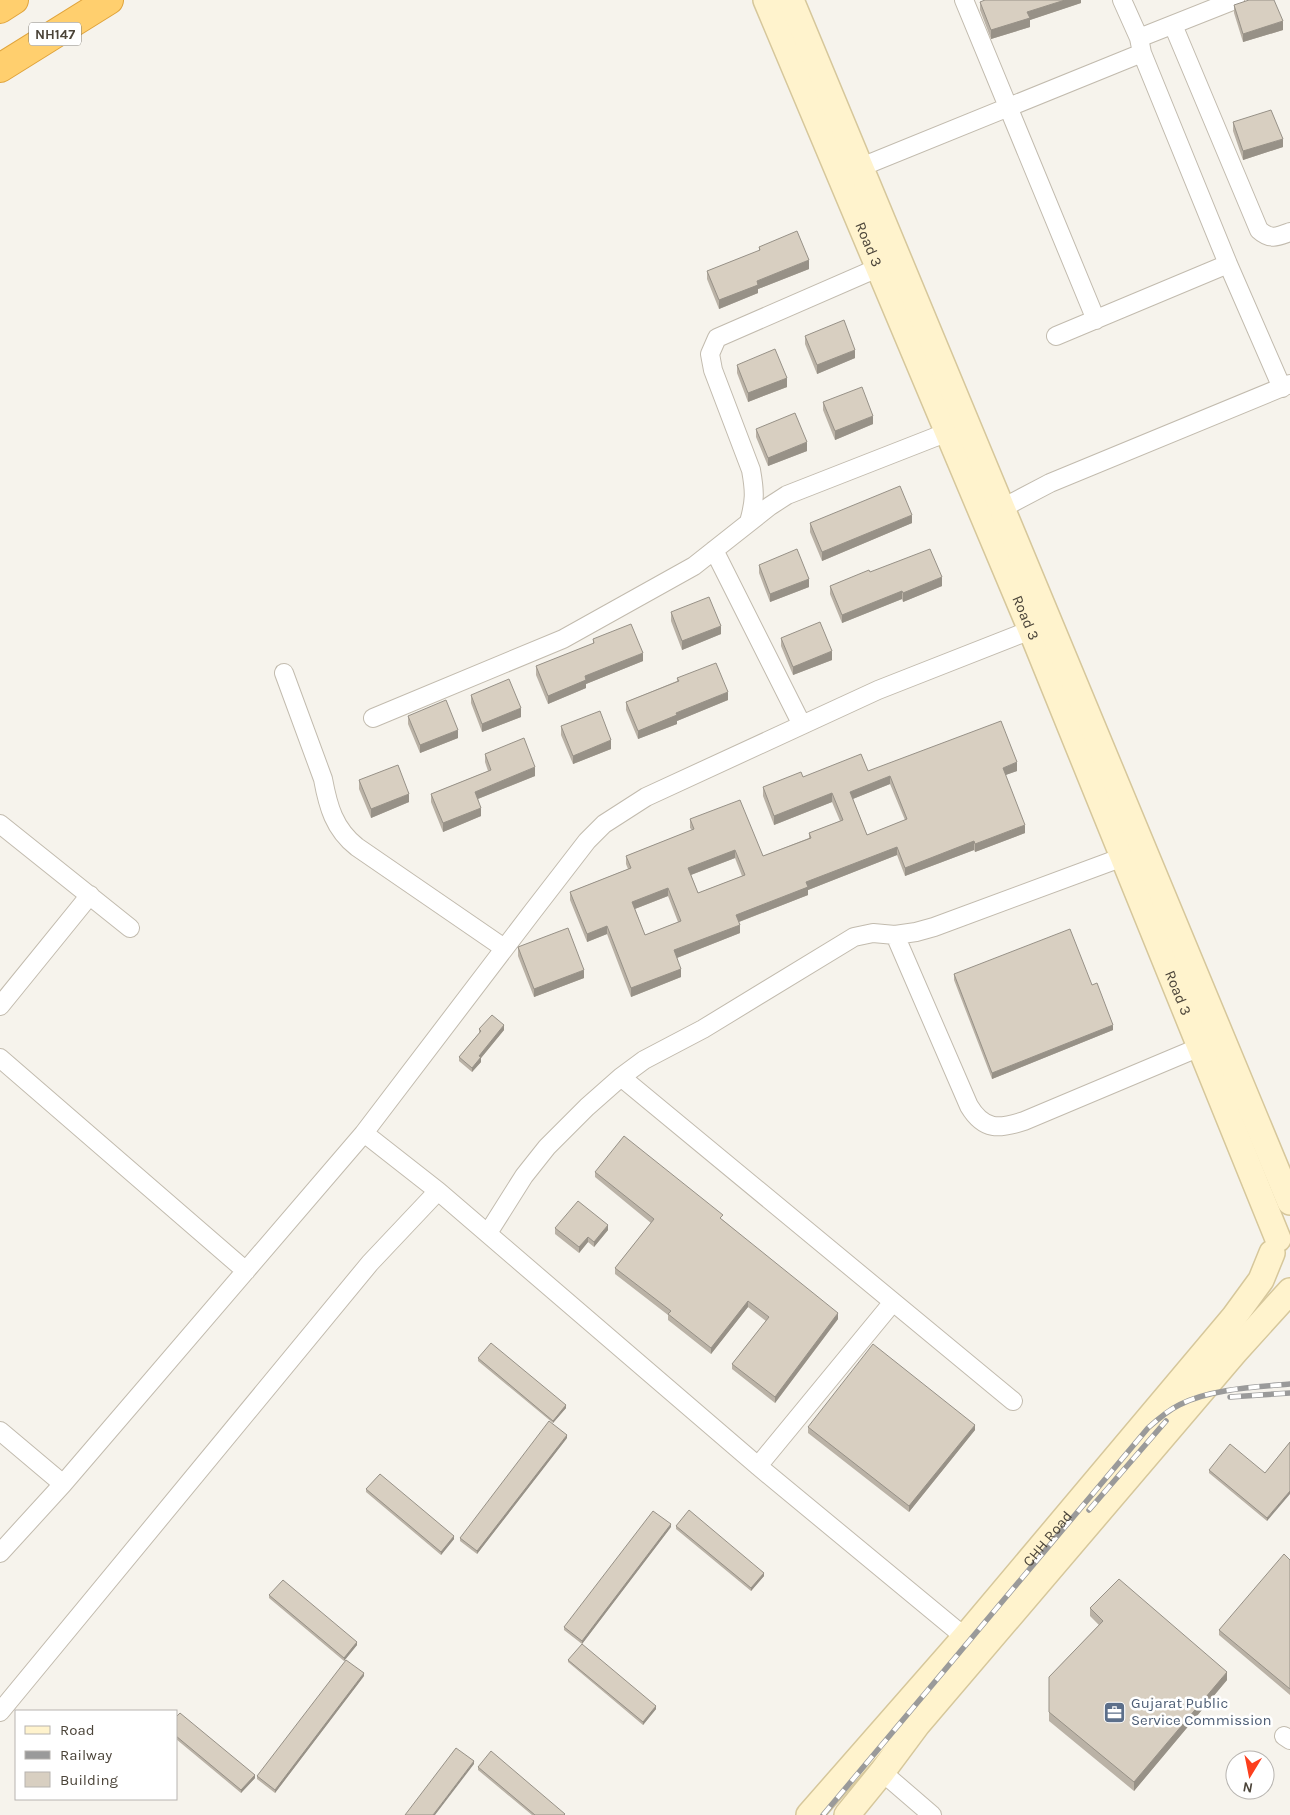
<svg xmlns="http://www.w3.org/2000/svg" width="1290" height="1815" font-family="Karla,sans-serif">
	<rect width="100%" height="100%" fill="#f6f3ec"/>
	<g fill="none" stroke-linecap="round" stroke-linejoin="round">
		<defs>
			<path id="street" d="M 964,0 L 1096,320
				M 1122,0 L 1139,38 L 1142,53 L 1228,264 L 1282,388
				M 1173,25 L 1259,230 C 1270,240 1277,237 1290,232
				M 1139,38 L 1235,0
				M 861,167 L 1142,53
				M 1056,336 L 1228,264
				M 991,514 L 1050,483 L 1290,384
				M 749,522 C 755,501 755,492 751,470 L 713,370 L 710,354 L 717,338 L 889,263
				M 714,550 L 802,725
				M 284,673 L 323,779 C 328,806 334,829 357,847 L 504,948
				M 373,718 L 563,639 L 694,566 L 770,506 L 787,495 L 948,432
				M 0,824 L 130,928
				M 895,935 L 969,1106 C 984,1131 999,1129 1024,1121 L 1200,1047
				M 0,1006 L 90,895
				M 0,1058 L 246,1271
				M 621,1077 L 1013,1401
				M 364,1133 L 533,911 L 587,841 L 604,824 L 646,797 L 878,690 L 1041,626
				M 488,1233 L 524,1176 L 547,1147 L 587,1107 L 621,1077 L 644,1060 L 703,1029 L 854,937 L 873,933 L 895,935 L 916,932 L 934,927 L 1123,857
				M 0,1431 L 63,1484
				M 758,1466 L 893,1302
				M 0,1553 L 63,1484 L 364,1133 L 438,1191 L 758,1466 L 972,1643
				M 0,1712 L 370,1263 L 438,1191
				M 1284,1736 L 1290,1740
				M 882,1772 L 932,1815"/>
			<g id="secondary">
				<path id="s1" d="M 766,0 L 1031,630 L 1278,1239"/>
				<path d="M 791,0 L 1290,1202"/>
				<path id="s2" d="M 809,1815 L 965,1637 L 1234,1317 L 1261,1280 L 1272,1253"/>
				<path d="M 847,1815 L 882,1772 L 917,1725 L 1235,1352 L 1290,1291"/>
			</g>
			<path id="highway" d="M 0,9 L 14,0
				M 0,68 L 109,0"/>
		</defs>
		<!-- street casing -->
		<use href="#street" stroke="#c2bbae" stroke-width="20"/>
		<!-- secondary casing -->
		<use href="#secondary" stroke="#d6c79b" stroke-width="28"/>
		<!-- highway casing -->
		<use href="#highway" stroke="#e0a43c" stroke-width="30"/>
		<!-- street -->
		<use href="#street" stroke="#fff" stroke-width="18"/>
		<!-- secondary -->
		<use href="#secondary" stroke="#fff3cd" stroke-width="25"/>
		<!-- highway -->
		<use href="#highway" stroke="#ffcf6e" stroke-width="28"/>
		<defs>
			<path id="rail" d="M 1230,1397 L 1290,1393
				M 1089,1510 L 1166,1421
				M 823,1815 L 1148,1428 C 1158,1419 1167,1411 1179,1405 C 1209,1389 1256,1387 1290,1384"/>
		</defs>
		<!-- rail casing -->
		<use href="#rail" stroke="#9a9a9a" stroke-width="5.5"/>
		<!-- rail -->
		<use href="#rail" stroke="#fff" stroke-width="4" stroke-dasharray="11" stroke-linecap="butt"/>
	</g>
	<!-- wall -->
	<path fill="#bab2a6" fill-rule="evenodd" d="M 1081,0 L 1081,3 L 1030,20 L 1030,27 L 991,39 L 980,10 L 980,2 Z
		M 1234,5 L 1283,30 L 1243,42 L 1234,13 Z
		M 1233,122 L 1283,147 L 1243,160 L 1233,131 Z
		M 759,247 L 809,269 L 758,289 L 758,293 L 719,309 L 707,279 L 707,271 L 759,251 Z
		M 805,336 L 855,358 L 817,374 L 805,344 Z
		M 737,365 L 787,387 L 748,402 L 737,373 Z
		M 823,402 L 873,424 L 835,440 L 823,410 Z
		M 756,429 L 807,451 L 768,466 L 756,437 Z
		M 810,523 L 912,523 L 822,561 L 810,532 Z
		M 759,565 L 809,587 L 770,602 L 759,573 Z
		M 870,572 L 942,586 L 903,602 L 902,599 L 842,623 L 830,594 L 830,586 Z
		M 671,612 L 721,634 L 682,650 L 671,621 Z
		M 781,638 L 832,660 L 793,675 L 781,646 Z
		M 593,639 L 643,661 L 586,684 L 586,688 L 548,704 L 536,675 L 536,666 L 593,644 Z
		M 677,678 L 728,700 L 677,721 L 677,724 L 638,739 L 626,710 L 626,702 L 677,681 Z
		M 471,695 L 521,717 L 482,732 L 471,703 Z
		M 408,716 L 458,738 L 420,753 L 408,724 Z
		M 561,726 L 611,749 L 573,764 L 561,735 Z
		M 485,754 L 535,776 L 478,799 L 481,816 L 443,832 L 431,802 L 431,794 L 488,771 L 485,762 Z
		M 868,771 L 1017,771 L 1005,775 L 1025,833 L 975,852 L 974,850 L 905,876 L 897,855 L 808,890 L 808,895 L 739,922 L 740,933 L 677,958 L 681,977 L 631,997 L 607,934 L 587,942 L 570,900 L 570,892 L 628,869 L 626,864 L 626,856 L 692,830 L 690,828 L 690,819 L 763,856 L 809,838 L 809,833 L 840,821 L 832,802 L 774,825 L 763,796 L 763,787 L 803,777 ZM 890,784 L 905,820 L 867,835 L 853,799 ZM 735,858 L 742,876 L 698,893 L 691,875 ZM 668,896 L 678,922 L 645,935 L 635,909 Z
		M 359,780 L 409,802 L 371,818 L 359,789 Z
		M 518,947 L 584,978 L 534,997 L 518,956 Z
		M 954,974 L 1092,985 L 1113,1030 L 992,1079 L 954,980 Z
		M 479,1029 L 504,1030 L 481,1058 L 481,1062 L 472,1072 L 459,1061 L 459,1057 L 479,1033 Z
		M 595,1172 L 723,1220 L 838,1319 L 775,1403 L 732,1369 L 732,1364 L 766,1321 L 748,1307 L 711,1354 L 668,1320 L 668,1315 L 615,1274 L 615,1268 L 651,1223 L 595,1177 Z
		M 555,1228 L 608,1230 L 594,1247 L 588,1242 L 579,1253 L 555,1234 Z
		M 478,1358 L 566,1408 L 553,1423 L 478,1361 Z
		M 808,1427 L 975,1430 L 909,1512 L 808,1433 Z
		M 567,1438 L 477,1554 L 460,1541 L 460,1538 Z
		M 1290,1442 L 1267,1521 L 1209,1473 L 1209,1470 L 1265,1473 Z
		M 366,1489 L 454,1539 L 441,1555 L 366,1492 Z
		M 676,1526 L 764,1576 L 751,1591 L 676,1529 Z
		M 671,1527 L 582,1644 L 564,1630 L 564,1627 Z
		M 1290,1560 L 1290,1695 L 1219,1635 L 1219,1630 Z
		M 269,1595 L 357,1645 L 344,1661 L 269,1598 Z
		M 1090,1608 L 1227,1680 L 1134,1791 L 1049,1721 L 1049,1677 L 1099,1625 L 1090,1616 Z
		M 568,1660 L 656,1709 L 643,1725 L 568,1662 Z
		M 364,1676 L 275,1793 L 257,1779 L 257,1776 Z
		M 176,1717 L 255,1778 L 241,1793 L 176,1739 Z
		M 478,1767 L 565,1815 L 532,1815 L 478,1770 Z"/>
	<!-- shaded-wall -->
	<path fill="#979187" d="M 1065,0 L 1081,0 L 1081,3 L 1030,20 L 1030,27 L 991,39 L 991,30 L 1027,12 Z
		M 1283,21 L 1283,30 L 1243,42 L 1243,34 Z
		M 1283,139 L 1283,147 L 1243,160 L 1243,151 Z
		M 809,260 L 809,269 L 758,289 L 758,293 L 719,309 L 719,300 L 757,281 Z
		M 855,350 L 855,358 L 817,374 L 817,365 Z
		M 787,378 L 787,387 L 748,402 L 748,393 Z
		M 873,416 L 873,424 L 835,440 L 835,431 Z
		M 807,442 L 807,451 L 768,466 L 768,458 Z
		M 912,515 L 912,523 L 822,561 L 822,552 Z
		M 942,577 L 942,586 L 903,602 L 903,593 Z
		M 809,579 L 809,587 L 770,602 L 770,594 Z
		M 902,591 L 902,599 L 842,623 L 842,615 Z
		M 721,626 L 721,634 L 682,650 L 682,641 Z
		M 832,651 L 832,660 L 793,675 L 793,667 Z
		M 643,653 L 643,661 L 586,684 L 586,688 L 548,704 L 548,696 L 585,676 Z
		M 728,692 L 728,700 L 677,721 L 677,724 L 638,739 L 638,731 L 676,713 Z
		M 521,708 L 521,717 L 482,732 L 482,724 Z
		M 458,730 L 458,738 L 420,753 L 420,745 Z
		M 611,740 L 611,749 L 573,764 L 573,756 Z
		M 1017,762 L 1017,771 L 1003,776 L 1003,768 Z
		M 535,767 L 535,776 L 475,800 L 475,792 Z
		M 890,776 L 890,784 L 850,800 L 850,792 Z
		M 832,793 L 832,802 L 774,825 L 774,816 Z
		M 409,794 L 409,802 L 371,818 L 371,809 Z
		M 481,808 L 481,816 L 443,832 L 443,823 Z
		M 1025,825 L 1025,833 L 975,852 L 975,844 Z
		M 974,841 L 974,850 L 905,876 L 905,868 Z
		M 897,847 L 897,855 L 808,890 L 808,895 L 736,923 L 736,915 L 806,882 Z
		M 735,850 L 735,858 L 688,876 L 688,868 Z
		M 668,888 L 668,896 L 632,910 L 632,902 Z
		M 740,925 L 740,933 L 674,959 L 674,950 Z
		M 607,926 L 607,934 L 587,942 L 587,934 Z
		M 681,969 L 681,977 L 631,997 L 631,988 Z
		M 584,970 L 584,978 L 534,997 L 534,989 Z
		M 504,1025 L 504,1030 L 481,1058 L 481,1062 L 472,1072 L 472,1068 L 479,1056 Z
		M 1113,1025 L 1113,1030 L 992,1079 L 992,1073 Z
		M 608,1225 L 608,1230 L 594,1247 L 594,1242 Z
		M 588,1237 L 588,1242 L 579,1253 L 579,1247 Z
		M 748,1301 L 748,1307 L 711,1354 L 711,1348 Z
		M 838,1313 L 838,1319 L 775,1403 L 775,1397 Z
		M 566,1405 L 566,1408 L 553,1423 L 553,1421 Z
		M 975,1425 L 975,1430 L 909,1512 L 909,1506 Z
		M 567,1435 L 567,1438 L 477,1554 L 477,1551 Z
		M 1290,1491 L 1290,1494 L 1267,1521 L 1267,1518 Z
		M 671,1524 L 671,1527 L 582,1644 L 582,1641 Z
		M 454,1536 L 454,1539 L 441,1555 L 441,1552 Z
		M 764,1573 L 764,1576 L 751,1591 L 751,1588 Z
		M 357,1642 L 357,1645 L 344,1661 L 344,1658 Z
		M 1227,1672 L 1227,1680 L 1134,1791 L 1134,1782 Z
		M 364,1673 L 364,1676 L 275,1793 L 275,1790 Z
		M 656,1706 L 656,1709 L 643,1725 L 643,1722 Z
		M 474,1761 L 474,1764 L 435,1815 L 433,1815 Z
		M 255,1775 L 255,1778 L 241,1793 L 241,1790 Z"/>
	<!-- building -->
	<path fill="#d8cfc1" stroke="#979187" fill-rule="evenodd" d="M 985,0 L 1065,0 L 1027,12 L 1030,18 L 991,30 L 980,2 Z
		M 1249,0 L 1274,0 L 1283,21 L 1243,34 L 1234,5 Z
		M 1271,110 L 1283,139 L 1243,151 L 1233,122 Z
		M 797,231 L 809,260 L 757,281 L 758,285 L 719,300 L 707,271 L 760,250 L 759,247 Z
		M 844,320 L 855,350 L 817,365 L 805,336 Z
		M 775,349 L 787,378 L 748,393 L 737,365 Z
		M 862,387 L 873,416 L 835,431 L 823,402 Z
		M 795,413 L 807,442 L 768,458 L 756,429 Z
		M 900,486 L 912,515 L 822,552 L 810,523 Z
		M 797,549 L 809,579 L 770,594 L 759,565 Z
		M 930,549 L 942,577 L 903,593 L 902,591 L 842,615 L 830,586 L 869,570 L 870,572 Z
		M 709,597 L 721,626 L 682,641 L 671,612 Z
		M 820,622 L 832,651 L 793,667 L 781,638 Z
		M 631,624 L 643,653 L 585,676 L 586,680 L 548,696 L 536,666 L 594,643 L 593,639 Z
		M 716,663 L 728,692 L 676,713 L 677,715 L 638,731 L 626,702 L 679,681 L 677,678 Z
		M 509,679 L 521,708 L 482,724 L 471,695 Z
		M 446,700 L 458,730 L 420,745 L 408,716 Z
		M 600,711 L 611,740 L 573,756 L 561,726 Z
		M 1001,721 L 1017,762 L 1003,768 L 1025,825 L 975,844 L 974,841 L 905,868 L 897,847 L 806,882 L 808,887 L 736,915 L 740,925 L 674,950 L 681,969 L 631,988 L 607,926 L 587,934 L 570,892 L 631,868 L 626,856 L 694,829 L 690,819 L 740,800 L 763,856 L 811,838 L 809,833 L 843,820 L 832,793 L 774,816 L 763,787 L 801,772 L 803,777 L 861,754 L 868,771 ZM 890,776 L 907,819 L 867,835 L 850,792 ZM 735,850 L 745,875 L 698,893 L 688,868 ZM 668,888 L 681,921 L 645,935 L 632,902 Z
		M 524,738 L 535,767 L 475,792 L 481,808 L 443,823 L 431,794 L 491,770 L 485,754 Z
		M 398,765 L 409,794 L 371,809 L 359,780 Z
		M 568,928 L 584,970 L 534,989 L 518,947 Z
		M 1070,929 L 1092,985 L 1097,983 L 1113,1025 L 992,1073 L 954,974 Z
		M 492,1015 L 504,1025 L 479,1056 L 481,1057 L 472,1068 L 459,1057 L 481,1031 L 479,1029 Z
		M 624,1136 L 723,1215 L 720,1218 L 838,1313 L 775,1397 L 732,1364 L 769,1317 L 748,1301 L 711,1348 L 668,1314 L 671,1311 L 615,1268 L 654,1219 L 595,1172 Z
		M 578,1201 L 608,1225 L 594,1242 L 588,1237 L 579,1247 L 555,1228 Z
		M 491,1343 L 566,1405 L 553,1421 L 478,1358 Z
		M 873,1344 L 975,1425 L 909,1506 L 808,1427 Z
		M 549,1421 L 567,1435 L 477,1551 L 460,1538 Z
		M 1290,1442 L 1290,1491 L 1267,1518 L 1209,1470 L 1230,1444 L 1265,1473 Z
		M 380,1474 L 454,1536 L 441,1552 L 366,1489 Z
		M 689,1510 L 764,1573 L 751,1588 L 676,1526 Z
		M 653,1511 L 671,1524 L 582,1641 L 564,1627 Z
		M 1284,1554 L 1290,1560 L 1290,1689 L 1219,1630 Z
		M 1119,1579 L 1227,1672 L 1134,1782 L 1049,1712 L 1049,1677 L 1103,1621 L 1090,1608 Z
		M 283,1580 L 357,1642 L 344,1658 L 269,1595 Z
		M 582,1644 L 656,1706 L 643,1722 L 568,1660 Z
		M 346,1660 L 364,1673 L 275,1790 L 257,1776 Z
		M 180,1713 L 255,1775 L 241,1790 L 176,1736 L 176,1717 Z
		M 456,1748 L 474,1761 L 433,1815 L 405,1815 Z
		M 491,1751 L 565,1814 L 564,1815 L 535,1815 L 478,1767 Z"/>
	<!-- icons -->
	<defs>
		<symbol id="office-square" viewBox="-11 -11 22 22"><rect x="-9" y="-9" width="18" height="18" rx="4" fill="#5c6f8a" stroke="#fff"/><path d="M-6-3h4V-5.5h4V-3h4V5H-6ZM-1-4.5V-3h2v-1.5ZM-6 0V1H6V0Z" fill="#fff"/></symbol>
	</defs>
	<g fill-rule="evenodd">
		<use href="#office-square" x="1102" y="1700" width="25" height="25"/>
	</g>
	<g text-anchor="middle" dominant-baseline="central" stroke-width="5" stroke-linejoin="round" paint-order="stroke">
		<!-- shield labels -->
		<rect fill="#fff" stroke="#817c74" stroke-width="1" x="29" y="22.5" width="52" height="23" rx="4"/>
		<g font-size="14" font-weight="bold" fill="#4b4439">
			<text x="55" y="34">NH147</text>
		</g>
		<!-- street labels -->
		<g font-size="15" fill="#4b4439" stroke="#fff">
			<text stroke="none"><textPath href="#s1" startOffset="265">Road 3</textPath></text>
			<text stroke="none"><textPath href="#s1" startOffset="670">Road 3</textPath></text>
			<text stroke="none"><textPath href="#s1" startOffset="1075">Road 3</textPath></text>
			<text stroke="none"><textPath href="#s2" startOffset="365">CHH Road</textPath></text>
		</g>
		<!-- service labels -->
		<g font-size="15" fill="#4e5e75" stroke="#fff" text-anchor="start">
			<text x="1131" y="1703">Gujarat Public<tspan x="1131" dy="17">Service Commission</tspan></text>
		</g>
	</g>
	<!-- legend -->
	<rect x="15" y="1710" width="162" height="90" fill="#ffffff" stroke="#b7b4b0"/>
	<rect x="25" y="1726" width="25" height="8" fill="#fff3cd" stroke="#b7b4b0"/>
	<text x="60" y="1735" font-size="15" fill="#4b4439">Road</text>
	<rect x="25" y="1751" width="25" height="8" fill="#9a9a9a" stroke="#b7b4b0"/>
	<text x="60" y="1760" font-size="15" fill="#4b4439">Railway</text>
	<rect x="25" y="1772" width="25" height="15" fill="#d8cfc1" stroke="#b7b4b0"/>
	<text x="60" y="1785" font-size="15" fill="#4b4439">Building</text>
	<!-- north arrow -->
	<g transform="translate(1250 1775) rotate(190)"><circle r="24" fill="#ffffff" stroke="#b7b4b0"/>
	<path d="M0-4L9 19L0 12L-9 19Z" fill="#fc3f1d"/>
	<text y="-8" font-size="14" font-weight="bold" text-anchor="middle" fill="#4b4439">N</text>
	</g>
</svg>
